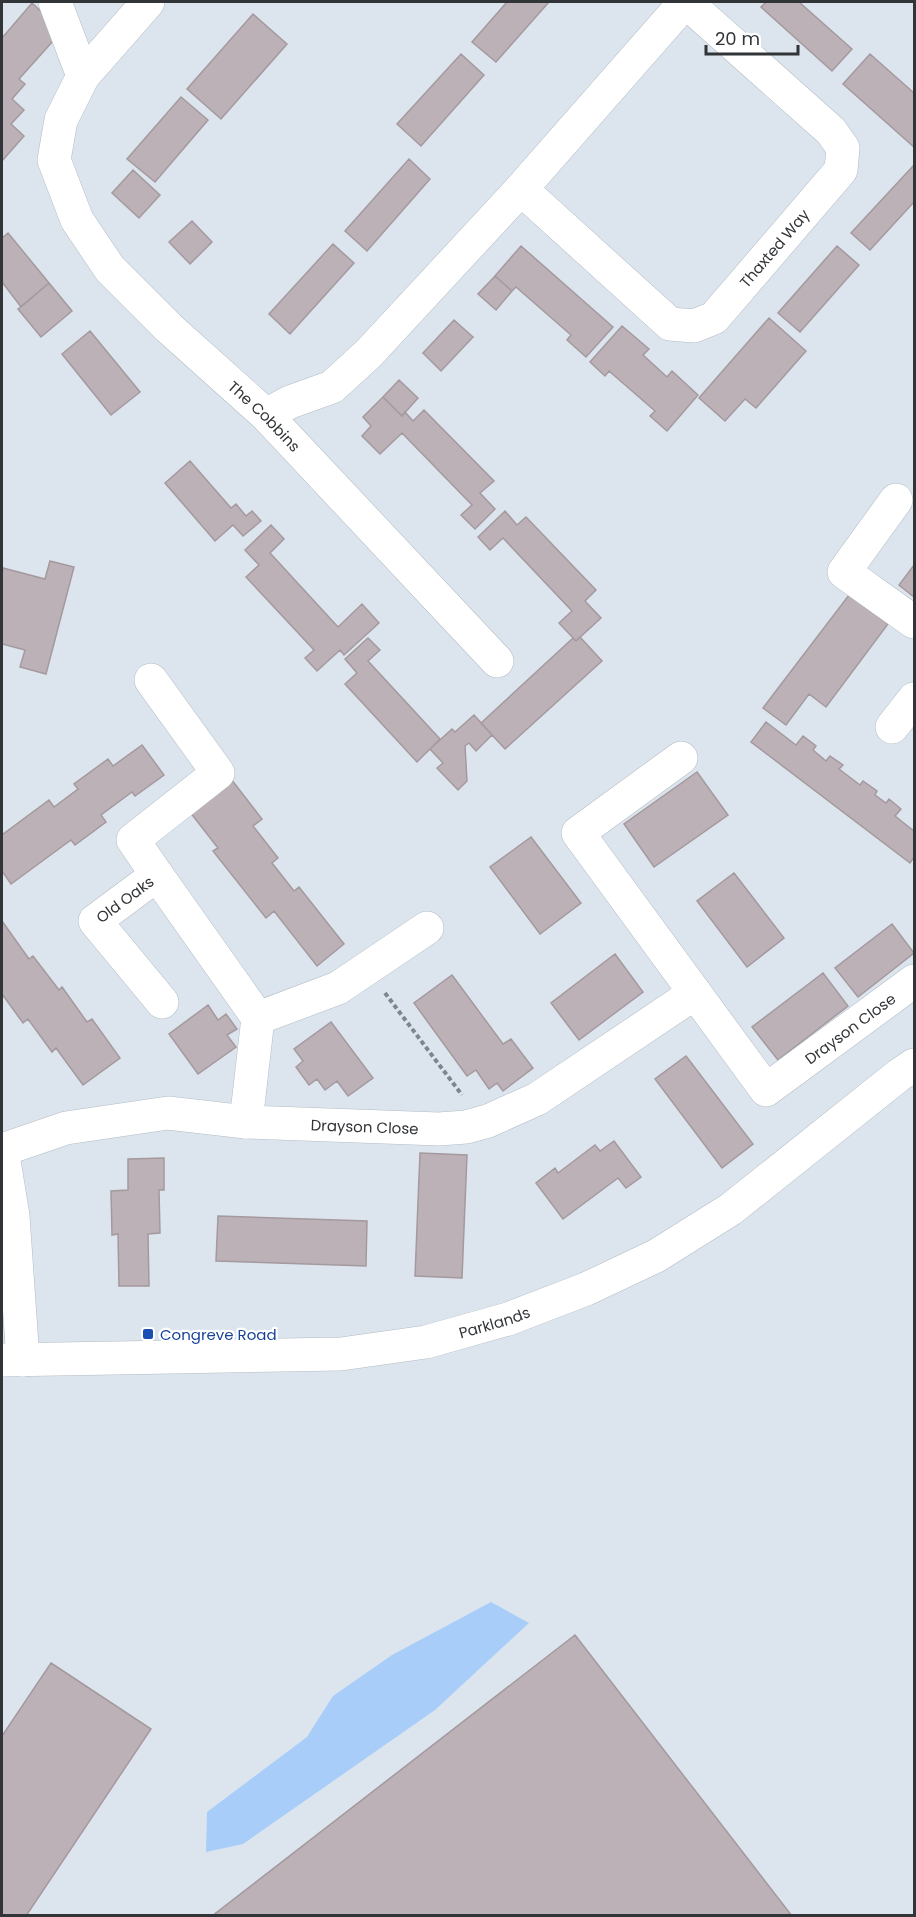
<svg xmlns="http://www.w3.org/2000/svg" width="916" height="1917" font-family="Poppins,sans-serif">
	<rect width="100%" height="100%" fill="#dce5ee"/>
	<!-- water -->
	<path fill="#a8cdf8" d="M 491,1602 L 529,1623 L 435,1710 L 243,1844 L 206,1852 L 207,1812 L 307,1737 L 333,1696 L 392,1655 Z"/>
	<!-- building -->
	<path fill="#bcb1b6" stroke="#a4999e" stroke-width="1.5" d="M 507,2 L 549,2 L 496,62 L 472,42 Z
		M 766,2 L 799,2 L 852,49 L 832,71 L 761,7 Z
		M 32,3 L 62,31 L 19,79 L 25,84 L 12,99 L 24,110 L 11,124 L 24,136 L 2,161 L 2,38 Z
		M 253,14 L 287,44 L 221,119 L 187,89 Z
		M 461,54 L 484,75 L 421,146 L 397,124 Z
		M 870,54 L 914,93 L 914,147 L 843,84 Z
		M 181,97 L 208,120 L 155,182 L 127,159 Z
		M 409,159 L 430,179 L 367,251 L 345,231 Z
		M 913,166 L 914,168 L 914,202 L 870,250 L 851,233 Z
		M 133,170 L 160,195 L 139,218 L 112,193 Z
		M 192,221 L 212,242 L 190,264 L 169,242 Z
		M 8,233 L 49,283 L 21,307 L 2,282 L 2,238 Z
		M 333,244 L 354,263 L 290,334 L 269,314 Z
		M 521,246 L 613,327 L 586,357 L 567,340 L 571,335 L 516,287 L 512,291 L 495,276 Z
		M 837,246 L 859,265 L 800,332 L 778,313 Z
		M 495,276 L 512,291 L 496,310 L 478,294 Z
		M 49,283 L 72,311 L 41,337 L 18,309 Z
		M 769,318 L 806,351 L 756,408 L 745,399 L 725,421 L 699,398 Z
		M 454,320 L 473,337 L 441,371 L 423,353 Z
		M 622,326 L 649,349 L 643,355 L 667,377 L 672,371 L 698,395 L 667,431 L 650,416 L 655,411 L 609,371 L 605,376 L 590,362 Z
		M 90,331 L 140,392 L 111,415 L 62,354 Z
		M 399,380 L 418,398 L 402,416 L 383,397 Z
		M 383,397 L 402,416 L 405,412 L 413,421 L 424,410 L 494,481 L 480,493 L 495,509 L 475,529 L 461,515 L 472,505 L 402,433 L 380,454 L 362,436 L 371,426 L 363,417 Z
		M 190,461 L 231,508 L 236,504 L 246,516 L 252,511 L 261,521 L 243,536 L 233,525 L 215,541 L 165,483 Z
		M 505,511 L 517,525 L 526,517 L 596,590 L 585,601 L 601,618 L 576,641 L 559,623 L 572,611 L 503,538 L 490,550 L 478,537 Z
		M 271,525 L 284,539 L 270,553 L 338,627 L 362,604 L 379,623 L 344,655 L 340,650 L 317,671 L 305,658 L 314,650 L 246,577 L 259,565 L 245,550 Z
		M 50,561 L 74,567 L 46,674 L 20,667 L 25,650 L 2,644 L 2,575 L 3,568 L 45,579 Z
		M 914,565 L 914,597 L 899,585 Z
		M 849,595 L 888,624 L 826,707 L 809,694 L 786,725 L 763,708 Z
		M 580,637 L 602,661 L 505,749 L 481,723 L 573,638 L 576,641 Z
		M 368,638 L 380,650 L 368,661 L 440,739 L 417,762 L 345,684 L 357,673 L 345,659 Z
		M 474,715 L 492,735 L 476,751 L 469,743 L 465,746 L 467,781 L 458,790 L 437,768 L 443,763 L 430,749 L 452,729 L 455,732 Z
		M 766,722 L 796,745 L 803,736 L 816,746 L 813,750 L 826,761 L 830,756 L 843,765 L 839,769 L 860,785 L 863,781 L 877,791 L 875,795 L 886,803 L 889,799 L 901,809 L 895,816 L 914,831 L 914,857 L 910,863 L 751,742 Z
		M 142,745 L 164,775 L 135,796 L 132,792 L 101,815 L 106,822 L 75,845 L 71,840 L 11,884 L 2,871 L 2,835 L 49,800 L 54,807 L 78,789 L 74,784 L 108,759 L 113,766 Z
		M 697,772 L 728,815 L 654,867 L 624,824 Z
		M 231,779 L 262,819 L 253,826 L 278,858 L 272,863 L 294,891 L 299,887 L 344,944 L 317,966 L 274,911 L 266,918 L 213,851 L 218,848 L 190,812 Z
		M 531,837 L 581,903 L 540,934 L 490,867 Z
		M 734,873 L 784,938 L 747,967 L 697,901 Z
		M 2,921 L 29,959 L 33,956 L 59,990 L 62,987 L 87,1022 L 92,1019 L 120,1058 L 83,1085 L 56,1048 L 52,1052 L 28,1019 L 23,1023 L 2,994 Z
		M 892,924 L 914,953 L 858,997 L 835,968 Z
		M 615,954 L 643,992 L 579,1040 L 551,1003 Z
		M 823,973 L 848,1006 L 778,1060 L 752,1027 Z
		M 452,975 L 503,1044 L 511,1039 L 533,1068 L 503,1091 L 497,1083 L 489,1089 L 476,1070 L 467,1076 L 414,1003 Z
		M 208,1005 L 218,1020 L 226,1014 L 237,1029 L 227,1035 L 236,1047 L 198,1074 L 169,1034 Z
		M 331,1022 L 373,1078 L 348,1096 L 337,1081 L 325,1090 L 317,1079 L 309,1085 L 296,1067 L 303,1061 L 294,1049 Z
		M 686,1056 L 753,1144 L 722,1168 L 655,1079 Z
		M 614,1141 L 641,1177 L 626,1188 L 618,1178 L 563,1219 L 536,1183 L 555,1168 L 558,1173 L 595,1145 L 600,1151 Z
		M 420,1153 L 467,1155 L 462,1278 L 415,1276 Z
		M 164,1158 L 164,1190 L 159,1190 L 160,1233 L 148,1234 L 149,1286 L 119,1286 L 118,1234 L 112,1235 L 111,1191 L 128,1190 L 128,1159 Z
		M 218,1216 L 367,1221 L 366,1266 L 216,1261 Z
		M 575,1635 L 792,1916 L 212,1916 Z
		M 51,1663 L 151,1729 L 26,1916 L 2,1916 L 2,1736 Z"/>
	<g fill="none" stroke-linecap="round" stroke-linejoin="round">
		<defs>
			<g id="minor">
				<path d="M 55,2 L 83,76"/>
				<path id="s1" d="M 148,2 L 83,76 L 61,120 L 54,160 L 77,220 L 110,269 L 169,328 L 266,415 L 497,661"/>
				<path id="s2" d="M 521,189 L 670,324 L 694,326 L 714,318 L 841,170 L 843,148 L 831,131 L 686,2"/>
				<path d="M 266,415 L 290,402 L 332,387 L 369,353 L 521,189 L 685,2"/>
				<path d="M 896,500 L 844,572 L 914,622"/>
				<path d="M 151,680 L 218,773 L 133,840 L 157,875"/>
				<path d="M 892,727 L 914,699"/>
				<path id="s3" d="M 681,758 L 578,833 L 766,1090 L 914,981"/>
				<path id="s4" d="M 162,1002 L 95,921 L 157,875 L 258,1018 L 246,1122"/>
				<path d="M 258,1018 L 338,988 L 427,928"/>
				<path d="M 2,1149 L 13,1216 L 23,1360"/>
				<path id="s5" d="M 2,1150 L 66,1128 L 168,1113 L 246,1122 L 439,1129 L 466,1127 L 488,1121 L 537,1099 L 695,993"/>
				<path id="s6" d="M 2,1360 L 341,1354 L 426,1342 L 508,1319 L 586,1289 L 656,1256 L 731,1209 L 899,1075 L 914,1065"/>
			</g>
		</defs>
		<!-- minor casing -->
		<use href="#minor" stroke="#b3bcc4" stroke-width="34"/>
		<!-- path -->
		<path stroke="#7f858b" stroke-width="4" stroke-dasharray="4.5 3" stroke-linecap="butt" d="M 385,993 L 462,1095"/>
		<!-- minor -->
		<use href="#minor" stroke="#fff" stroke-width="33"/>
	</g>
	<!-- markers -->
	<rect fill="#1a4fb4" stroke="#fff" stroke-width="2" x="142" y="1328" width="12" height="12" rx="3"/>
	<g text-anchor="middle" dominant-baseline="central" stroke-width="4.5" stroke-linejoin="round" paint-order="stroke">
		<!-- street labels -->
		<g font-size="15" fill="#323538" stroke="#fff">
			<text stroke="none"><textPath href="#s2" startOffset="339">Thaxted Way</textPath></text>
			<text stroke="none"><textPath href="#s1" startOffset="525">The Cobbins</textPath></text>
			<text stroke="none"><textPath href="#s4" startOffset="142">Old Oaks</textPath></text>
			<text stroke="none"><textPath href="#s3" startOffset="550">Drayson Close</textPath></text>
			<text stroke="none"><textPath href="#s5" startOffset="368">Drayson Close</textPath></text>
			<text stroke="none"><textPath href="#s6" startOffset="496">Parklands</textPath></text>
		</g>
		<!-- transit labels -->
		<g font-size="15" fill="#164399" stroke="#fff" text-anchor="start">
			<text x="160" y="1334">Congreve Road</text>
		</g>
	</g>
	<!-- border -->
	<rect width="916" height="1917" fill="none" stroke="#323538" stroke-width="6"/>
	<!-- scale -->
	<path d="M706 45v9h92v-9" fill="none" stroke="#323538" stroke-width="3"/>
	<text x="715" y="45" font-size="18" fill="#323538" stroke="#ffffff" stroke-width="4.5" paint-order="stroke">20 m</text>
</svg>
